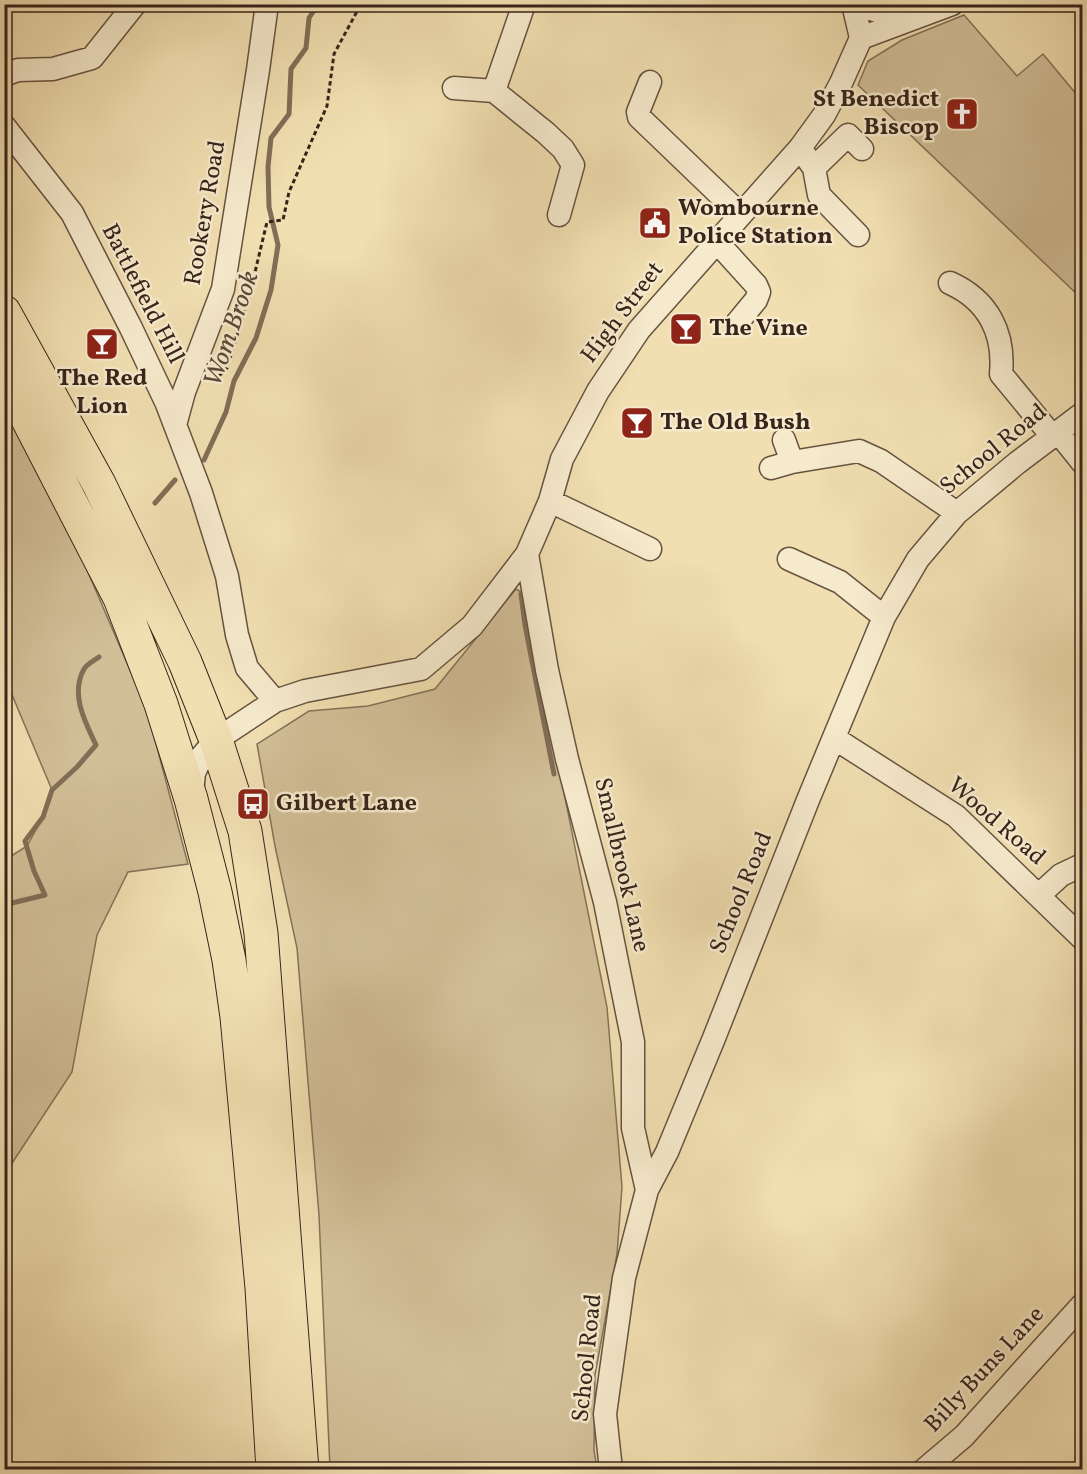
<svg xmlns="http://www.w3.org/2000/svg" width="1087" height="1474" font-family="Vollkorn,serif">
	<rect width="100%" height="100%" fill="#f1dfb1"/>
	<filter id="stains"><feTurbulence type="fractalNoise" baseFrequency=".00333" numOctaves="4"/><feColorMatrix values="0 0 0 0 .2 0 0 0 0 .09 0 0 0 0 .02 0 0 0 .5 -.17"/></filter>
	<radialGradient id="worn" r=".72"><stop offset=".6" stop-color="#630" stop-opacity="0"/><stop offset="1" stop-color="#630" stop-opacity=".3"/></radialGradient>
	<!-- green -->
	<path fill="#d2bf98" stroke="#85725a" stroke-width="1.5" d="M 964,15 L 1017,76 L 1043,54 L 1082,101 L 1082,299 L 858,85 L 868,61 L 902,40 Z
		M 5,401 L 58,502 L 147,710 L 188,864 L 128,872 L 97,935 L 72,1072 L 5,1174 L 5,860 L 27,846 L 43,817 L 52,790 L 5,678 Z
		M 516,589 L 530,597 L 533,638 L 607,1007 L 622,1187 L 617,1254 L 595,1375 L 594,1450 L 597,1469 L 330,1469 L 319,1215 L 297,948 L 275,846 L 257,744 L 309,711 L 368,706 L 435,689 Z"/>
	<g fill="none" stroke-linecap="round" stroke-linejoin="round">
		<!-- stream -->
		<path stroke="#816e56" stroke-width="5" d="M 204,460 L 226,412 L 234,381 L 256,338 L 271,290 L 278,245 L 269,207 L 268,167 L 271,138 L 289,114 L 291,69 L 306,48 L 309,18 L 318,4
			M 155,503 L 175,480
			M 521,594 L 525,625 L 554,774
			M 4,910 L 12,903 L 45,895 L 34,871 L 25,841 L 43,817 L 52,790 L 77,767 L 96,745 C 85,722 70,694 84,669 C 87,664 95,660 99,657"/>
		<defs>
			<path id="minor" d="M 865,4 L 867,7 L 892,17 L 911,15
				M 861,38 L 952,4
				M 4,75 L 18,70 L 53,69 L 92,58 L 135,4
				M 650,82 L 638,112 L 639,117 L 740,214
				M 454,88 L 494,91 L 546,133 L 563,149 L 573,165 L 559,215
				M 494,91 L 524,4
				M 4,126 L 72,213 L 131,328 L 167,404 L 201,493 L 227,576 L 237,635 L 247,668 L 275,701
				M 800,148 L 814,168 L 819,195 L 858,235
				M 814,168 L 848,135 L 862,149
				M 716,241 L 756,285 L 759,292 L 756,300 L 737,323
				M 950,283 C 988,300 1005,333 1001,374 L 1052,436
				M 175,425 L 184,392 L 223,289 L 258,70 L 267,4
				M 1058,432 L 1082,462
				M 784,440 L 792,462
				M 771,468 L 792,462 L 859,451 L 881,461 L 957,513
				M 550,501 L 650,549
				M 527,554 L 547,670 L 567,759 L 605,902 L 633,1042 L 633,1128 L 647,1190
				M 789,559 L 840,582 L 884,617
				M 834,738 L 956,816 L 1082,938
				M 192,793 L 194,773 L 202,756 L 216,740 L 275,701 L 305,691 L 421,669 L 472,626 L 527,554 L 550,501 L 562,459 L 598,391 L 639,330 L 800,148 L 824,115 L 841,83 L 861,38 L 853,4
				M 1039,895 L 1061,875 L 1082,865
				M 611,1470 L 605,1414 L 624,1278 L 647,1190 L 667,1152 L 714,1038 L 808,800 L 884,617 L 918,559 L 957,513 L 1017,463 L 1082,414
				M 924,1470 L 964,1436 L 1082,1305"/>
			<path id="highway" d="M 4,312 L 99,484 L 185,662 L 216,740 L 245,831 L 261,933 L 302,1470
				M 4,373 L 120,598 L 161,704 L 191,799 L 215,892 L 229,960 L 237,1017 L 262,1288 L 273,1470"/>
		</defs>
		<!-- minor casing -->
		<use href="#minor" stroke="#665340" stroke-width="25"/>
		<!-- highway casing -->
		<use href="#highway" stroke="#38241b" stroke-width="35"/>
		<!-- path -->
		<path stroke="#38241b" stroke-width="3" stroke-dasharray="4.5 3" stroke-linecap="butt" d="M 214,368 L 220,375 L 227,368 L 250,293 L 267,222 L 283,220 L 289,192 L 327,106 L 334,54 L 361,4"/>
		<!-- minor -->
		<use href="#minor" stroke="#f6eacc" stroke-width="22"/>
		<!-- highway -->
		<use href="#highway" stroke="#f1dfb1" stroke-width="33"/>
	</g>
	<!-- icons -->
	<defs>
		<symbol id="church-square" viewBox="-11 -11 22 22"><rect x="-9" y="-9" width="18" height="18" rx="4" fill="#8f2418" stroke="#f6eacc"/><path d="M-1.2-6h2.4v3.5h3.3v2.4h-3.3V6h-2.4V-.1h-3.3v-2.4h3.3Z" fill="#fff"/></symbol>
		<symbol id="civic-square" viewBox="-11 -11 22 22"><rect x="-9" y="-9" width="18" height="18" rx="4" fill="#8f2418" stroke="#f6eacc"/><path d="M-.6-6.5H3V-4.5H.6V-3L4-1V1h2V6H-6V1h2V-1L-.6-3ZM-1.2 2.5V6h2.4V2.5Z" fill="#fff"/></symbol>
		<symbol id="bar-square" viewBox="-11 -11 22 22"><rect x="-9" y="-9" width="18" height="18" rx="4" fill="#8f2418" stroke="#f6eacc"/><path d="M-6-5H6L.8 .8V4.5H3.5V6h-7V4.5H-.8V.8Z" fill="#fff"/></symbol>
		<symbol id="bus-square" viewBox="-11 -11 22 22"><rect x="-9" y="-9" width="18" height="18" rx="4" fill="#8f2418" stroke="#f6eacc"/><path d="M-5-6H5V4H4V6H2V4H-2V6H-4V4H-5ZM-3.5-4V0h7V-4ZM-3.5 1.2v1.5H-2V1.2ZM2 1.2v1.5H3.5V1.2Z" fill="#fff"/></symbol>
	</defs>
	<g fill-rule="evenodd">
		<use href="#church-square" x="943" y="95" width="38" height="38"/>
		<use href="#civic-square" x="636" y="204" width="38" height="38"/>
		<use href="#bar-square" x="667" y="310" width="38" height="38"/>
		<use href="#bar-square" x="83" y="325" width="38" height="38"/>
		<use href="#bar-square" x="618" y="404" width="38" height="38"/>
		<use href="#bus-square" x="234" y="785" width="38" height="38"/>
	</g>
	<g text-anchor="middle" dominant-baseline="central" stroke-width="5" stroke-linejoin="round" paint-order="stroke">
		<!-- poi labels -->
		<g font-size="24" font-weight="bold" fill="#38241b" stroke="#f6eacc" text-anchor="start">
			<text x="939" y="100" text-anchor="end">St Benedict<tspan x="939" dy="28">Biscop</tspan></text>
			<text x="678" y="209">Wombourne<tspan x="678" dy="28">Police Station</tspan></text>
			<text x="709" y="329">The Vine</text>
			<text x="102" y="379" text-anchor="middle">The Red<tspan x="102" dy="28">Lion</tspan></text>
			<text x="660" y="423">The Old Bush</text>
			<text x="276" y="804">Gilbert Lane</text>
		</g>
		<!-- street labels -->
		<g font-size="24" fill="#38241b" stroke="#f6eacc">
			<text transform="translate(206 213) rotate(-80)">Rookery Road</text>
			<text transform="translate(142 294) rotate(63)">Battlefield Hill</text>
			<text transform="translate(623 313) rotate(-53)">High Street</text>
			<text transform="translate(994 450) rotate(-39)">School Road</text>
			<text transform="translate(996 822) rotate(41)">Wood Road</text>
			<text transform="translate(621 865) rotate(77)">Smallbrook Lane</text>
			<text transform="translate(742 893) rotate(-68)">School Road</text>
			<text transform="translate(588 1358) rotate(-84)">School Road</text>
			<text transform="translate(985 1370) rotate(-47)">Billy Buns Lane</text>
		</g>
		<!-- water labels -->
		<g font-size="26" font-style="italic" fill="#5d4939" stroke="#f6eacc">
			<text transform="translate(232 329) rotate(-71)">Wom Brook</text>
		</g>
	</g>
	<!-- margin -->
	<rect width="1087" height="1474" fill="none" stroke="#f1dfb1" stroke-width="24"/>
	<rect x="6" y="6" width="1075" height="1462" fill="none" stroke="#38241b" stroke-width="3"/>
	<rect x="12" y="12" width="1063" height="1450" fill="none" stroke="#38241b" stroke-width="1.5"/>
	<rect width="100%" height="100%" filter="url(#stains)"/>
	<rect width="100%" height="100%" fill="url(#worn)"/>
</svg>
